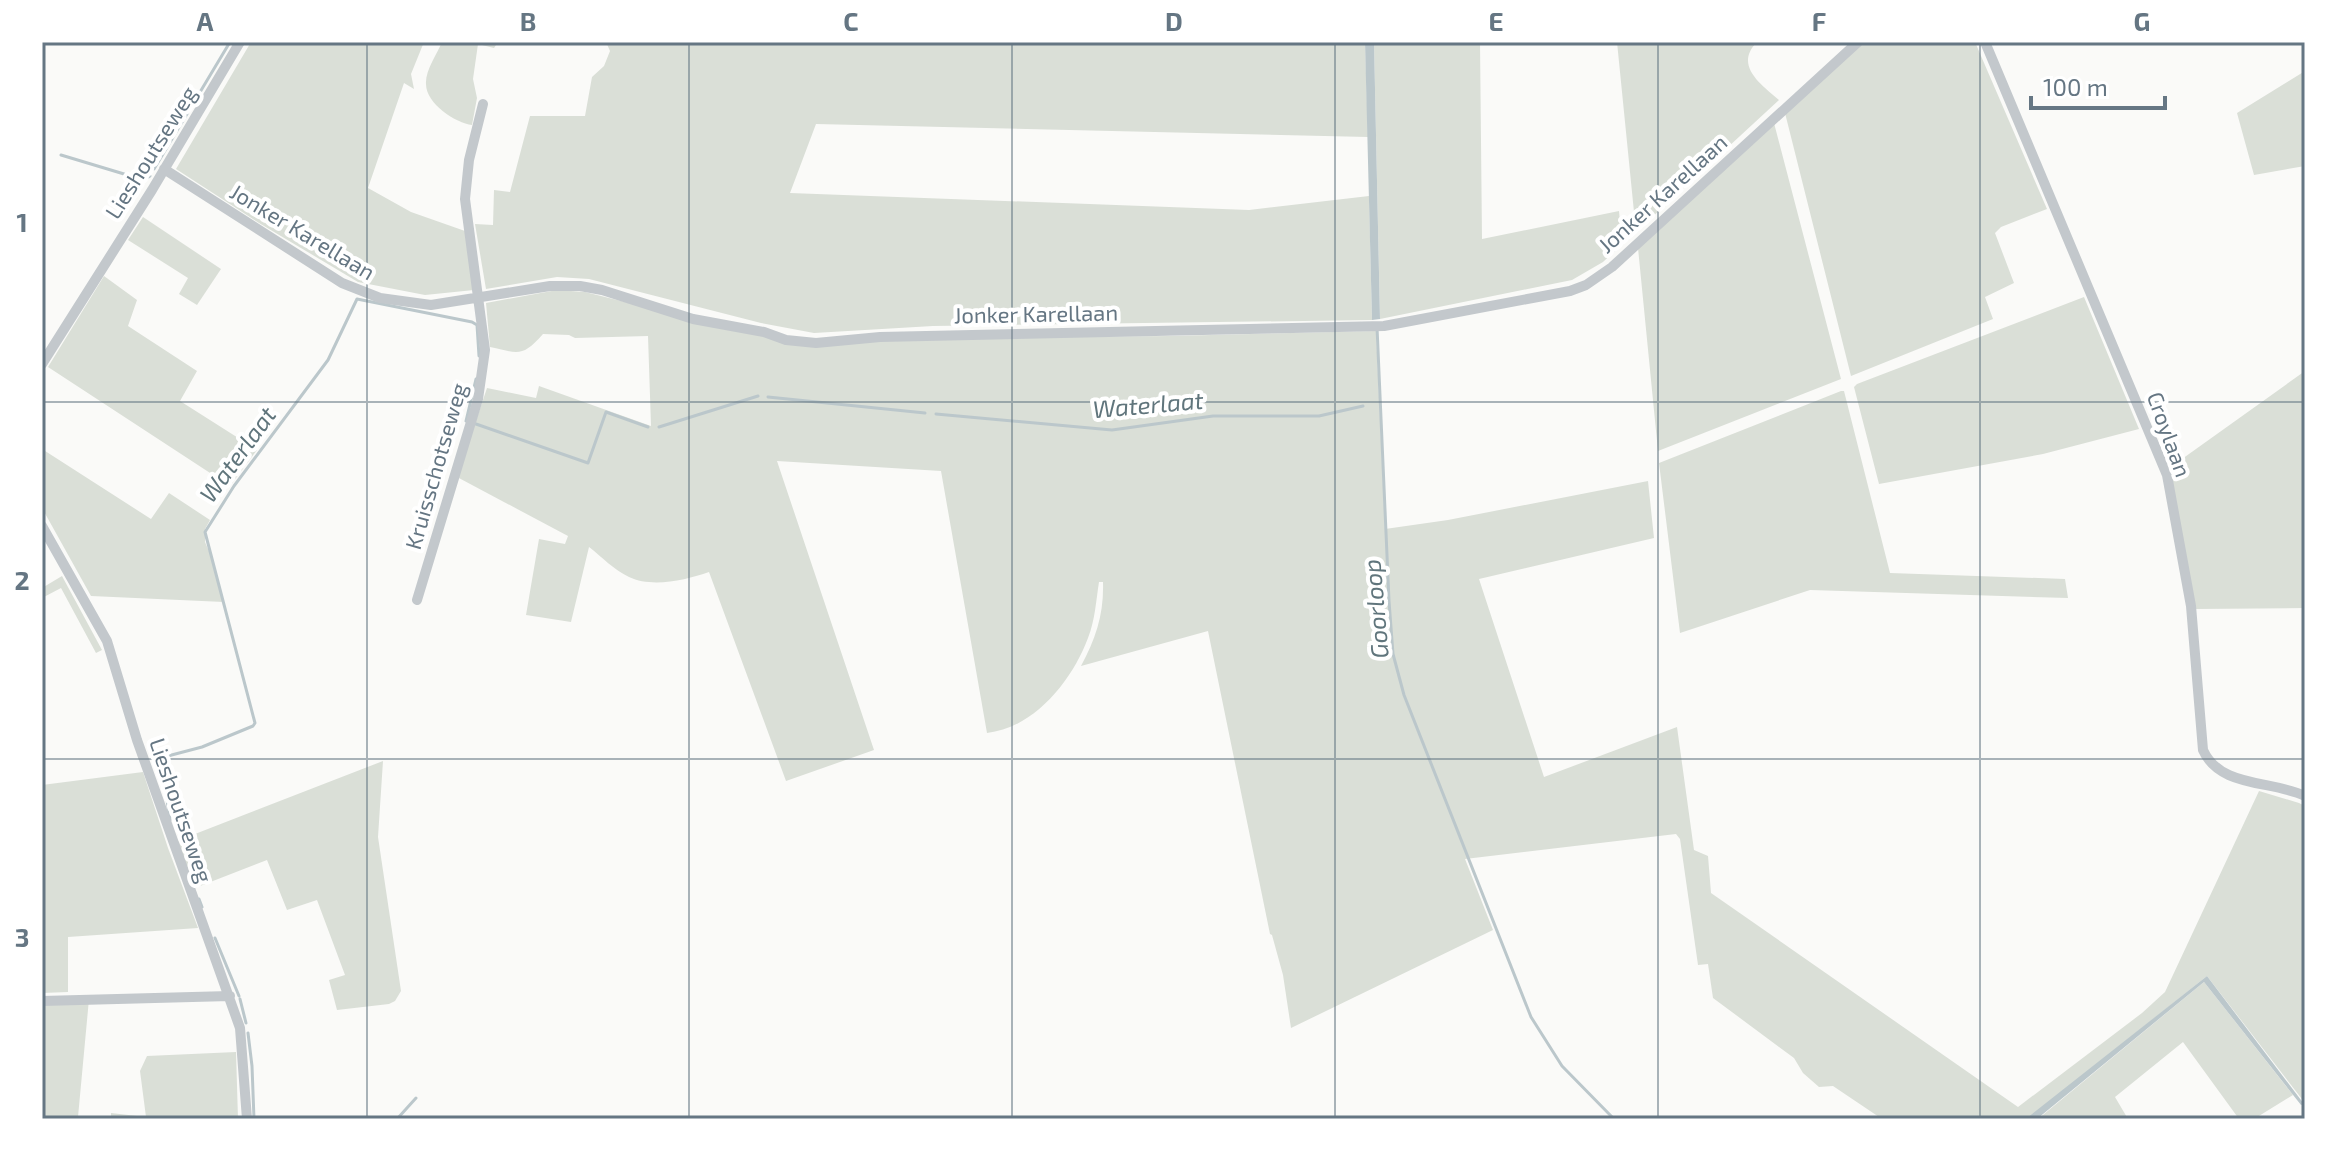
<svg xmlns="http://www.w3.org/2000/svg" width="2347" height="1161" font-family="'Exo 2',sans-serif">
	<rect width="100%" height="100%" fill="#fafaf8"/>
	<!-- green -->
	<path fill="#dadfd7" d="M 251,42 L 424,42 L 411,74 L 414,89 L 404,83 L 368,188 L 411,212 L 465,231 L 474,290 L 425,295 L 358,282 L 259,223 L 176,169 Z
		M 442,42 L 498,42 L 494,48 L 478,44 L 473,79 L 477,98 L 472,125 C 456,123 426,104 426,84 C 425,71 437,54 442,42 Z
		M 606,42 L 1365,42 L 1368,137 L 816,124 L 790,193 L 1249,210 L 1369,196 L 1372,320 L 933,326 L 814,333 L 761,323 L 589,279 L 557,277 L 486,289 L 475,224 L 493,225 L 494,190 L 510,192 L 530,116 L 585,116 L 592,77 L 604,66 L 610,51 Z
		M 1374,42 L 1480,42 L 1482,239 L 1619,211 L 1622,244 L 1603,262 L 1572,280 L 1380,319 Z
		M 1617,42 L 1757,42 C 1734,65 1760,84 1779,100 L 1636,232 Z
		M 1864,42 L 1975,42 L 2047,209 L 2001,227 L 1995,233 L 2014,283 L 1985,297 L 1993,319 L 1851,376 L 1785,113 Z
		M 2305,71 L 2305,166 L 2254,175 L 2237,113 Z
		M 1774,123 L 1841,379 L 1658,451 L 1638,248 Z
		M 143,217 L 221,269 L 197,305 L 179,294 L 188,278 L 128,240 Z
		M 104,276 L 137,300 L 128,326 L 197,371 L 180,401 L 257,450 L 230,486 L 48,367 Z
		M 557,290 L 585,292 L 774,339 L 1170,336 L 1376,331 L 1385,529 L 1448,520 L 1648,481 L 1654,538 L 1479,579 L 1544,777 L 1677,727 L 1694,850 L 1708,856 L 1711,893 L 2018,1107 L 2142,1013 L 2165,992 L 2259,791 L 2299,803 L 2305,806 L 2305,1103 L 2207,976 L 2028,1119 L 1882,1119 L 1833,1086 L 1819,1087 L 1803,1073 L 1794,1058 L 1713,998 L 1708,964 L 1698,965 L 1680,839 L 1676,834 L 1465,859 L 1493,930 L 1291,1028 L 1283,975 L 1272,935 L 1270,934 L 1208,631 L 1081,666 C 1096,638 1104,614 1103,582 L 1099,582 C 1096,601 1095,620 1088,638 C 1072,681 1034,728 987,733 L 941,471 L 777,461 L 874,750 L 786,781 L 709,572 C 686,580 652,588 629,577 C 614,570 602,557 589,547 L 571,622 L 526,615 L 539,539 L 565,544 L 568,536 L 457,477 L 487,388 L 536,398 L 539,386 L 651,426 L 648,336 L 575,338 L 569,335 L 543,334 C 522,358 518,353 490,347 L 486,303 Z
		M 2084,297 L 2139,429 L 2043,454 L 1879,484 L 1854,387 L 1857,384 Z
		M 2305,371 L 2305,608 L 2196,609 L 2168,469 Z
		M 1841,391 L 1844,391 L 1890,573 L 2065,579 L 2068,598 L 1810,590 L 1680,633 L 1659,463 Z
		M 42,449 L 151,519 L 169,493 L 210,520 L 205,529 L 205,542 L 211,556 L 224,602 L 91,596 L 42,508 Z
		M 62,576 L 102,650 L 96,653 L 61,588 L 42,598 L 42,588 Z
		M 383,761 L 378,837 L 401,991 L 395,1001 L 389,1004 L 337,1010 L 329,980 L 345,975 L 317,900 L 287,910 L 267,860 L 195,888 L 177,841 Z
		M 143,772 L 168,848 L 198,928 L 68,937 L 68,992 L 42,993 L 42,785 Z
		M 2204,982 L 2293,1095 L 2254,1119 L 2239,1119 L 2183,1042 L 2115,1097 L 2128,1119 L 2038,1119 Z
		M 89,999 L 78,1117 L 89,1119 L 42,1119 L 42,1002 Z
		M 236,1052 L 238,1119 L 111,1119 L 111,1113 L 146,1117 L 140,1071 L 147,1056 Z"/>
	<!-- water -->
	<path fill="#bbc7cb" d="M 1365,42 L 1374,42 L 1380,319 L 1372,320 Z
		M 2207,976 L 2304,1104 L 2301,1105 L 2204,982 L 2037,1119 L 2027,1118 Z"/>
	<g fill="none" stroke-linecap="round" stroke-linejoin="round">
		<!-- stream -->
		<path stroke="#bbc7cb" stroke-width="3" d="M 42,149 L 43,150
			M 61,155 L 144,180 L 150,176
			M 154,169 L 230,42
			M 1377,327 L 1389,601 L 1393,654 L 1404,695 L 1531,1017 L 1562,1066 L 1614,1119
			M 768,397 L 925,413
			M 936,414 L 1112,430 L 1213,416 L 1319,416 L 1363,406
			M 466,421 L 476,379
			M 476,424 L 588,463 L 606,412 L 648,427
			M 659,427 L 758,396
			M 170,820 L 162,765 L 164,757 L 202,747 L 253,726 L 255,723 L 205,532 L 234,486 L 328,360 L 357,299 L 472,322 L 477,325 L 479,356
			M 199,899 L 202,907
			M 215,938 L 239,996
			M 240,999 L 246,1023
			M 248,1033 L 252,1066 L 254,1119
			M 397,1119 L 416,1098"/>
		<!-- minor -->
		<path stroke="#c3c8cc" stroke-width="10" d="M 1985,42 L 2167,475 L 2191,606 L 2203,750 C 2220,788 2271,780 2305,796
			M 164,169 L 342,283 L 380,298 L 431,305 L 550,286 L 580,286 L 602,290 L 693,319 L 764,332 L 786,340 L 816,343 L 880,337 L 1384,326 L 1570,291 L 1586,285 L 1612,267 L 1858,42
			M 42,364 L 152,190 L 240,42
			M 42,526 L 107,641 L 137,740 L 240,1028 L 247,1119
			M 417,600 L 478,399 L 485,350 L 465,199 L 469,160 L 483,104
			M 42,1001 L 230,996"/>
	</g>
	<!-- grid -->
	<path fill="none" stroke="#657683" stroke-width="2" stroke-opacity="0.55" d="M 367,42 L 367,1119M 689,42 L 689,1119M 1012,42 L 1012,1119M 1335,42 L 1335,1119M 1658,42 L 1658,1119M 1980,42 L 1980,1119M 42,402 L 2305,402M 42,759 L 2305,759"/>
	<g text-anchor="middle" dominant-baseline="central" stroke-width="8" stroke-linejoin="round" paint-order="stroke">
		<!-- street labels -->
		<g font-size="22" fill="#657683" stroke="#fff">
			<text transform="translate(150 152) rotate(-58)">Lieshoutseweg</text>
			<text transform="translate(1662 193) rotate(-42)">Jonker Karellaan</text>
			<text transform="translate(303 231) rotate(31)">Jonker Karellaan</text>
			<text transform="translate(1036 313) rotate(-1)">Jonker Karellaan</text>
			<text transform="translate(2170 434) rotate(70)">Croylaan</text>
			<text transform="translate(435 466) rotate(-74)">Kruisschotseweg</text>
			<text transform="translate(182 810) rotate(71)">Lieshoutseweg</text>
		</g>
		<!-- water labels -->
		<g font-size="24" font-style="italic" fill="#60757c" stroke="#fff">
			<text transform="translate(1148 404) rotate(-5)">Waterlaat</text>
			<text transform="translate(237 454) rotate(-54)">Waterlaat</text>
			<text transform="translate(1375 609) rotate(-95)">Goorloop</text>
		</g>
	</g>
	<!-- border -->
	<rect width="2347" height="1161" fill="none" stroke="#ffffff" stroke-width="88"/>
	<!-- scale -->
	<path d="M2031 96v12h134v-12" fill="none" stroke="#657683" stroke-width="4"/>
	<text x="2043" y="96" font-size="24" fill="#657683" stroke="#ffffff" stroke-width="6" paint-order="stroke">100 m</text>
	<rect x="44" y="44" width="2259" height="1073" fill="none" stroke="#657683" stroke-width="3"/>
	<g font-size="26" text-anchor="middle" font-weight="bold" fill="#657683">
		<text x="205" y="31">A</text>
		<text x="528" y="31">B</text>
		<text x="851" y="31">C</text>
		<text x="1174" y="31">D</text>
		<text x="1496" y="31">E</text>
		<text x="1819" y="31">F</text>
		<text x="2142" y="31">G</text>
		<text x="22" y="232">1</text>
		<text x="22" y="590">2</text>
		<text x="22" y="947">3</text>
	</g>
</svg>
